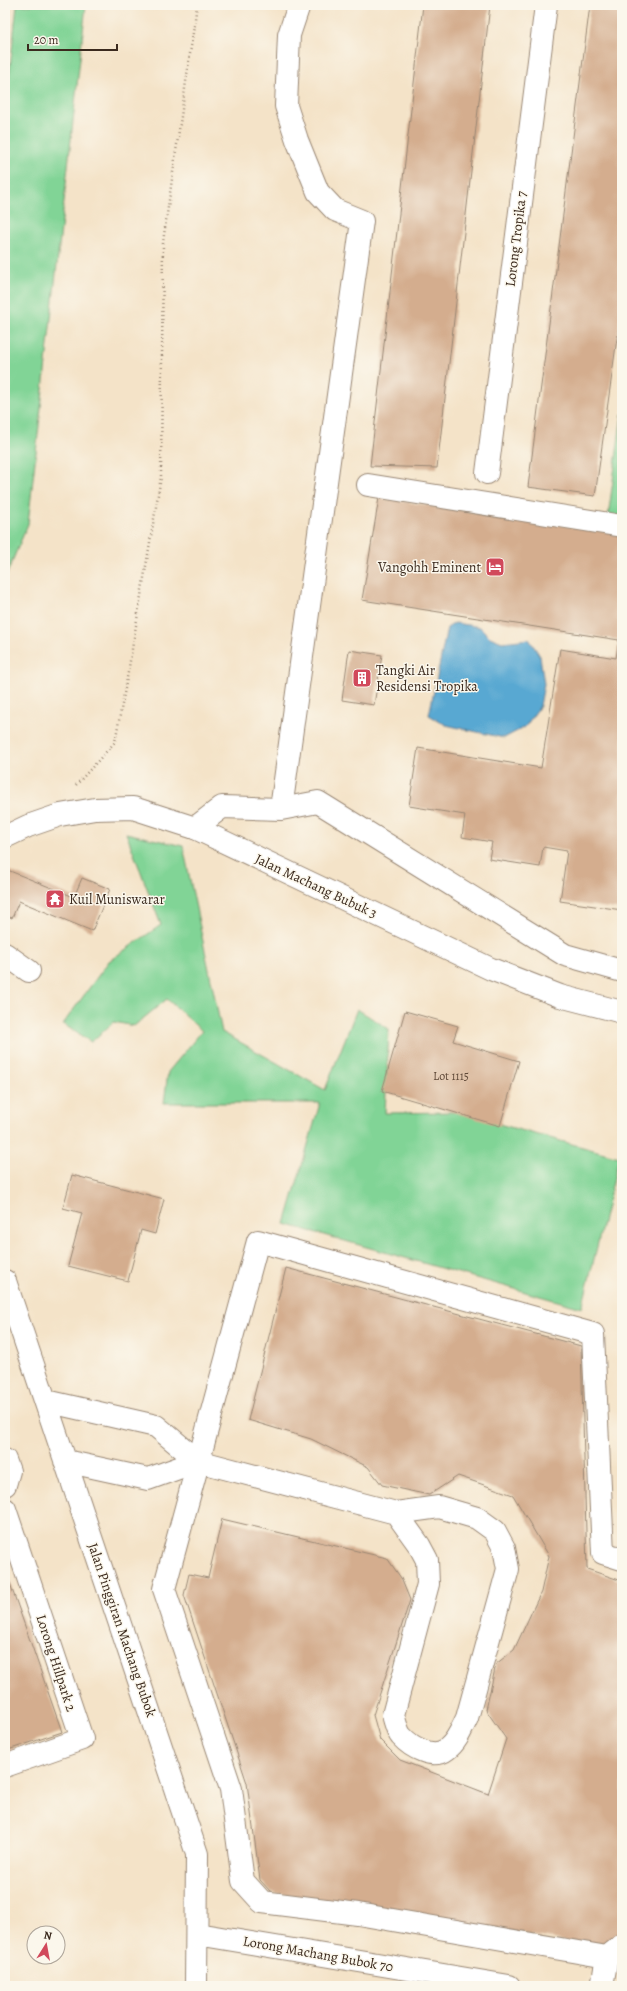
<svg xmlns="http://www.w3.org/2000/svg" width="627" height="1991" font-family="Alegreya,serif">
	<rect width="100%" height="100%" fill="#fbf7ec"/>
	<filter id="ink" filterUnits="userSpaceOnUse"><feTurbulence type="fractalNoise" baseFrequency=".025" numOctaves="2"/><feDisplacementMap in="SourceGraphic" scale="8" xChannelSelector="R" yChannelSelector="G"/><feConvolveMatrix kernelMatrix="1 2 1 2 8 2 1 2 1" color-interpolation-filters="sRGB"/></filter>
	<filter id="wash" filterUnits="userSpaceOnUse"><feTurbulence type="fractalNoise" baseFrequency=".012" numOctaves="4" result="noise"/><feDisplacementMap in="SourceGraphic" scale="16" xChannelSelector="R" yChannelSelector="G"/><feGaussianBlur stdDeviation="0.9" result="paint"/><feColorMatrix in="noise" values="0 0 0 0 0 0 0 0 0 0 0 0 0 0 0 0 0 1.4 0 .05"/><feComposite in="paint" operator="in"/></filter>
	<g filter="url(#wash)">
		<rect width="100%" height="100%" fill="#f4e3c8"/>
		<!-- green -->
		<path fill="#81d496" stroke="#5e7f5a" d="M 17,5 L 86,5 L 28,524 L 5,578 L 5,113 Z
			M 622,414 L 622,519 L 608,517 Z
			M 126,833 L 183,846 L 222,1032 L 325,1090 L 357,1009 L 389,1029 L 385,1113 L 455,1112 L 619,1157 L 582,1308 L 285,1224 L 320,1103 L 164,1103 L 168,1072 L 202,1031 L 167,999 L 134,1026 L 114,1022 L 91,1042 L 63,1024 L 109,961 L 161,925 Z"/>
		<!-- water -->
		<path fill="#58a8d2" stroke="#4a6978" d="M 455,623 L 480,627 L 490,637 L 502,642 L 529,639 L 540,656 L 544,684 L 540,706 L 525,727 L 504,738 L 446,725 L 429,715 L 447,628 Z"/>
		<g id="blocks">
			<!-- building -->
			<path fill="#d4ad8e" d="M 423,5 L 490,5 L 437,468 L 370,466 Z
				M 590,5 L 622,5 L 622,302 L 595,496 L 528,487 Z
				M 379,498 L 622,534 L 622,910 L 560,901 L 567,851 L 543,847 L 540,867 L 489,859 L 492,842 L 462,837 L 465,815 L 409,806 L 418,748 L 541,768 L 560,649 L 616,658 L 619,640 L 362,600 Z
				M 349,650 L 382,655 L 374,705 L 342,700 Z
				M 5,869 L 74,897 L 82,878 L 110,889 L 92,931 L 19,901 L 12,918 L 5,915 Z
				M 405,1011 L 458,1026 L 453,1041 L 519,1061 L 500,1126 L 382,1091 Z
				M 72,1175 L 164,1199 L 155,1234 L 141,1230 L 128,1281 L 68,1266 L 82,1213 L 63,1208 Z
				M 286,1268 L 581,1346 L 587,1569 L 622,1581 L 622,1928 L 619,1938 L 607,1948 L 271,1892 L 260,1880 L 247,1783 L 184,1595 L 189,1574 L 208,1578 L 222,1519 L 387,1558 L 401,1578 L 410,1600 L 373,1715 L 380,1740 L 400,1760 L 488,1794 L 506,1739 L 486,1710 L 496,1664 L 514,1650 L 541,1592 L 549,1556 L 513,1495 L 458,1476 L 429,1495 L 382,1485 L 368,1467 L 311,1439 L 248,1420 Z
				M 5,1569 L 62,1732 L 5,1751 Z"/>
		</g>
	</g>
	<g filter="url(#ink)">
		<use href="#blocks" fill-opacity="0" stroke="#988673" stroke-width="1"/>
		<g fill="none" stroke-linecap="round" stroke-linejoin="round">
			<defs>
				<path id="minor" d="M 487,473 L 546,5
					M 368,485 L 622,526
					M 281,809 L 362,221 L 335,210 L 318,192 L 297,140 L 286,106 L 289,35 L 299,5
					M 195,828 L 222,807 L 281,809 L 318,802 L 565,955 L 622,971
					M 5,954 L 29,971
					M 5,1281 L 197,1854 L 196,1986
					M 46,1401 L 156,1426 L 198,1461 L 148,1479 L 65,1461
					M 5,1460 L 9,1471 L 5,1485
					M 198,1461 L 396,1513 L 439,1507 L 477,1518 L 495,1531 L 504,1548 L 508,1569 L 467,1718 C 462,1728 457,1742 447,1749 C 433,1760 411,1747 401,1736 C 397,1731 395,1721 393,1715 L 428,1584 L 427,1560 L 419,1545 L 396,1513
					M 5,1509 L 82,1739 L 5,1766
					M 197,1934 L 509,1986
					M 607,1957 L 358,1914 L 262,1902 L 243,1881 L 231,1789 L 164,1589 L 258,1241 L 593,1334 L 603,1553 L 622,1559
					M 602,1986 L 607,1957 L 622,1945"/>
				<path id="major" d="M 5,837 L 28,826 L 60,815 L 95,809 L 133,808 L 195,828 L 491,969 L 560,996 L 622,1012"/>
			</defs>
			<!-- minor casing -->
			<use href="#minor" stroke="#988673" stroke-width="24"/>
			<!-- major casing -->
			<use href="#major" stroke="#988673" stroke-width="24"/>
			<!-- path -->
			<path stroke="#988673" stroke-width="2.5" stroke-dasharray="1 3" stroke-linecap="butt" d="M 76,785 L 115,742 L 129,667 L 161,477 L 163,242 L 197,5"/>
			<!-- minor -->
			<use href="#minor" stroke="#fff" stroke-width="22"/>
			<!-- major -->
			<use href="#major" stroke="#fff" stroke-width="22"/>
		</g>
	</g>
	<!-- icons -->
	<defs>
		<symbol id="hotel-square" viewBox="-11 -11 22 22"><rect x="-9" y="-9" width="18" height="18" rx="4" fill="#d1495b" stroke="#fbf7ec"/><path d="M-6-4.5h1.5V1H6V5H4.5V3h-9V5H-6ZM-4 0a1.8 1.8 0 1 1 3.6 0ZM.5 0V-2.5h3Q6-2.5 6 0Z" fill="#fff"/></symbol>
		<symbol id="building-square" viewBox="-11 -11 22 22"><rect x="-9" y="-9" width="18" height="18" rx="4" fill="#d1495b" stroke="#fbf7ec"/><path d="M-4-6H4V6H1V3H-1V6H-4ZM-2.5-4.3h1.7v1.8h-1.7ZM.8-4.3h1.7v1.8H.8ZM-2.5-1h1.7V.8h-1.7ZM.8-1h1.7V.8H.8Z" fill="#fff"/></symbol>
		<symbol id="temple-square" viewBox="-11 -11 22 22"><rect x="-9" y="-9" width="18" height="18" rx="4" fill="#d1495b" stroke="#fbf7ec"/><path d="M0-6L5-2H3V0L6.5 2.5H4V6H1.5V3h-3V6H-4V2.5H-6.5L-3 0V-2H-5Z" fill="#fff"/></symbol>
	</defs>
	<g fill-rule="evenodd">
		<use href="#hotel-square" x="484" y="556" width="22" height="22"/>
		<use href="#building-square" x="351" y="667" width="22" height="22"/>
		<use href="#temple-square" x="44" y="888" width="22" height="22"/>
	</g>
	<g text-anchor="middle" dominant-baseline="central" stroke-width="3" stroke-linejoin="round" paint-order="stroke">
		<!-- number labels -->
		<g font-size="12" fill="#614b3a">
			<text x="451" y="1076">Lot 1115</text>
		</g>
		<!-- street labels -->
		<g font-size="14" fill="#3b2a1e" stroke="#fbf7ec">
			<text transform="translate(516 239) rotate(-83)">Lorong Tropika 7</text>
			<text transform="translate(316 886) rotate(25)">Jalan Machang Bubuk 3</text>
			<text transform="translate(122 1630) rotate(71)">Jalan Pinggiran Machang Bubok</text>
			<text transform="translate(56 1663) rotate(72)">Lorong Hillpark 2</text>
			<text transform="translate(318 1954) rotate(10)">Lorong Machang Bubok 70</text>
		</g>
		<!-- poi labels -->
		<g font-size="14" fill="#3b2a1e" stroke="#fbf7ec" text-anchor="start">
			<text x="481" y="567" text-anchor="end">Vangohh Eminent</text>
			<text x="376" y="670">Tangki Air<tspan x="376" dy="16">Residensi Tropika</tspan></text>
			<text x="69" y="899">Kuil Muniswarar</text>
		</g>
	</g>
	<!-- margin -->
	<rect width="627" height="1991" fill="none" stroke="#fbf7ec" stroke-width="20"/>
	<!-- north arrow -->
	<g transform="translate(46 1945) rotate(11)"><circle r="19" fill="#fbf7ec" stroke="#aea59a"/>
	<path d="M0-3L7 15L0 10L-7 15Z" fill="#d1495b"/>
	<text y="-6" font-size="11" font-weight="bold" text-anchor="middle" fill="#3b2a1e">N</text>
	</g>
	<!-- scale -->
	<path d="M28 44v6h89v-6" fill="none" stroke="#3b2a1e" stroke-width="2"/>
	<text x="34" y="44" font-size="12" fill="#3b2a1e" stroke="#fbf7ec" stroke-width="3" paint-order="stroke">20 m</text>
</svg>
